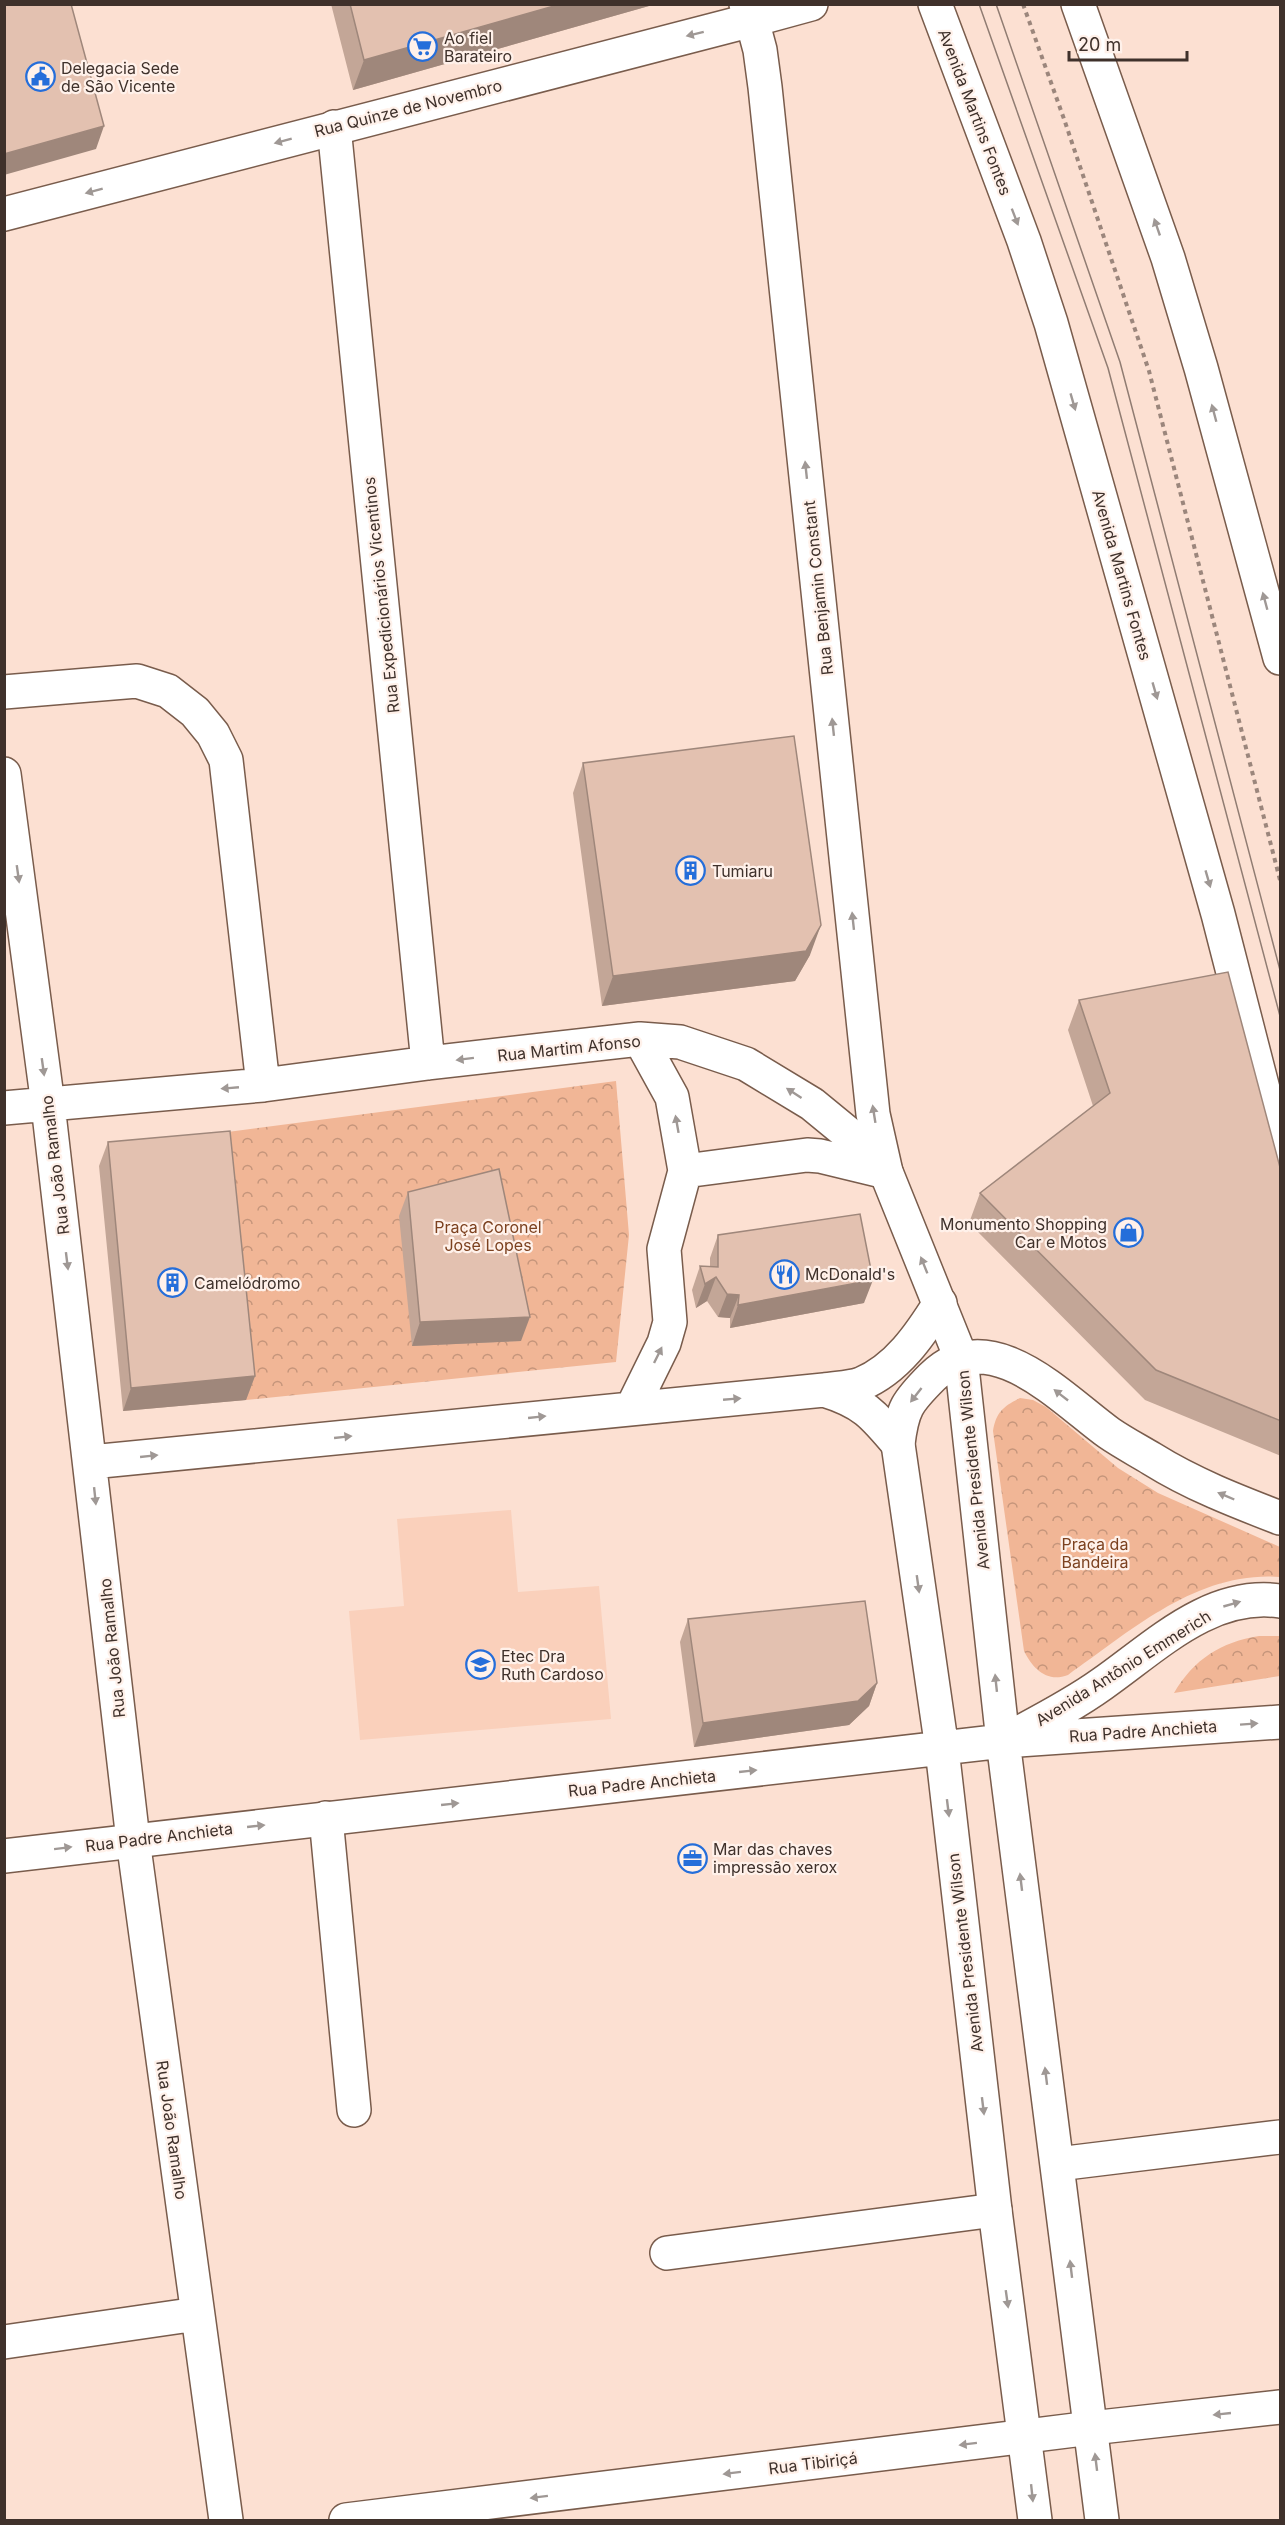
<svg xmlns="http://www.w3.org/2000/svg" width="1285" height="2525" font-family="Inter,sans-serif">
	<defs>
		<pattern id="park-crowns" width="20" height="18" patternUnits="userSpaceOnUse" patternTransform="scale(1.5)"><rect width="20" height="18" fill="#f1b696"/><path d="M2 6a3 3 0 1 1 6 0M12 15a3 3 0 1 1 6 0" fill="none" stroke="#c5957b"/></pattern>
	</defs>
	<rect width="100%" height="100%" fill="#fce0d2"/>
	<!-- built -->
	<path fill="#fad0bb" d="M 511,1510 L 518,1592 L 599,1586 L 611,1719 L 360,1740 L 349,1611 L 404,1606 L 397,1519 Z"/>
	<!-- park -->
	<path fill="url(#park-crowns)" d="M 616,1081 L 629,1235 L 616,1362 L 246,1400 L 220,1133 Z
		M 1020,1398 L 1033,1400 L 1046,1407 L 1118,1468 L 1158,1493 L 1280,1547 L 1280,1577 C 1197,1571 1132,1630 1068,1675 C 1047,1683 1033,1669 1024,1651 L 993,1431 C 996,1412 1004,1406 1020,1398 Z
		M 1259,1636 L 1280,1636 L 1280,1676 L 1174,1693 C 1194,1659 1221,1642 1259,1636 Z"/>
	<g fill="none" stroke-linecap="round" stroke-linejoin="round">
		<defs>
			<path id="minor" d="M 746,4 L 752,20 L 811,4
				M 334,127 L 428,1063
				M 4,692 L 137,681 L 168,691 L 195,712 L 213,734 L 226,760 L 263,1085
				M 4,774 L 48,1105 L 133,1840 L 226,2520
				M 4,1108 L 263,1085 L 428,1063 L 640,1039 L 680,1042 L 746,1064 L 812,1104 L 851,1136 L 886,1172
				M 685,1171 L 807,1155 L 820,1156 L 886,1172
				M 824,1390 C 836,1388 850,1388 861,1384 C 897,1369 920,1335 940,1303
				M 632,1408 L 664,1343 L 670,1322 L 664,1249 L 685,1171 L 672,1097 L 640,1039
				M 91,1462 L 824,1390 C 863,1402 873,1414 898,1444
				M 326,1818 L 354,2110
				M 1058,2164 L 1280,2137
				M 667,2253 L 995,2210
				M 4,2342 L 197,2314
				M 346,2520 L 1091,2428 L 1280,2407"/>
			<path id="major" d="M 935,4 L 1024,241 L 1051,323 L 1218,914 L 1280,1155
				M 1078,4 L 1168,258 L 1201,368 L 1280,658
				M 4,214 L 752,20 L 760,50 L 765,87 L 873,1114 L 886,1172 L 961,1358 L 1003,1741 L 1102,2520
				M 1015,1735 C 1045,1719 1074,1704 1102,1684 C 1155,1647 1210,1591 1280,1601
				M 4,1856 L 1003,1741 L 1280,1722
				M 1035,2520 L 995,2210 L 942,1749 L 898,1444 C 902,1409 907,1402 932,1377 C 990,1320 1062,1399 1109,1433 C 1122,1442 1137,1450 1152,1459 C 1192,1484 1236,1501 1280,1518"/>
		</defs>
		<!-- minor casing -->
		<use href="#minor" stroke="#795c4c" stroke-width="36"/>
		<!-- major casing -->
		<use href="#major" stroke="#795c4c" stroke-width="36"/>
		<!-- path -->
		<path stroke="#9b867c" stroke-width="4" stroke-dasharray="4.5 4.5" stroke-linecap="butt" d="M 1023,4 L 1064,119 L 1149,371 L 1280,880"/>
		<!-- minor -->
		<use href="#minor" stroke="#fff" stroke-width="33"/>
		<!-- major -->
		<use href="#major" stroke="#fff" stroke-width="33"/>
		<!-- tram -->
		<path stroke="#907c72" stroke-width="1.5" d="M 979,4 L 1108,368 L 1280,1016
			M 996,4 L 1120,362 L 1280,970"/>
	</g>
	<!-- wall -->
	<path fill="#c3a697" d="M 331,4 L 656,4 L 353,90 Z
		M 583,763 L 810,955 L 795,981 L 602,1006 L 573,793 Z
		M 1079,1000 L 1281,1171 L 1281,1456 L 1145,1400 L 969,1223 L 980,1193 L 1093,1106 L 1068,1030 Z
		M 108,1142 L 255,1376 L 246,1400 L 123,1411 L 99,1166 Z
		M 408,1192 L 521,1341 L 412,1346 L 399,1216 Z
		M 718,1235 L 864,1303 L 730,1328 L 730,1318 L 718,1317 L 707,1301 L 696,1308 L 692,1290 L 700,1266 L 710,1267 L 710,1258 Z
		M 688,1619 L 877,1683 L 869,1706 L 849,1725 L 694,1747 L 680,1642 Z"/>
	<!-- shaded-wall -->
	<path fill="#9f877b" d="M 561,4 L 656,4 L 353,90 L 364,60 Z
		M 104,126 L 96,149 L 4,175 L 4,154 Z
		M 821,925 L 810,955 L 795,981 L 602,1006 L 613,976 Z
		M 716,1277 L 707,1301 L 696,1308 L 705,1284 Z
		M 873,1280 L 864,1303 L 730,1328 L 738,1305 Z
		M 727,1294 L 739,1295 L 730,1318 L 718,1317 Z
		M 530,1317 L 521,1341 L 412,1346 L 420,1322 Z
		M 255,1376 L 246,1400 L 123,1411 L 131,1388 Z
		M 877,1683 L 869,1706 L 849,1725 L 694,1747 L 703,1723 Z"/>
	<!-- building -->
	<path fill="#e3c1b0" stroke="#9f877b" stroke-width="1.5" d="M 4,4 L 71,4 L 104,126 L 4,154 Z
		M 350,4 L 561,4 L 364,60 Z
		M 794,736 L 821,925 L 806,951 L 613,976 L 583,763 Z
		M 1228,972 L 1281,1171 L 1281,1421 L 1156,1370 L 980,1193 L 1110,1093 L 1079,1000 Z
		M 230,1131 L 255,1376 L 131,1388 L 108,1142 Z
		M 499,1169 L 530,1317 L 420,1322 L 408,1192 Z
		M 860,1214 L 873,1280 L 738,1305 L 739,1295 L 727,1294 L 716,1277 L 705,1284 L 700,1266 L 718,1267 L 718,1235 Z
		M 865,1601 L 877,1683 L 858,1701 L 703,1723 L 688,1619 Z"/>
	<!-- one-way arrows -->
	<defs><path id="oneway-solid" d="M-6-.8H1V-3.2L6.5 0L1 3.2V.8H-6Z" transform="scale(1.5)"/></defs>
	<g fill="#9f9895">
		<use href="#oneway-solid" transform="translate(695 34) rotate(166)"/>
		<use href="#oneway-solid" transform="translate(283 141) rotate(165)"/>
		<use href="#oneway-solid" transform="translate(94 191) rotate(165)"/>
		<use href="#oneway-solid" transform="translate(1015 217) rotate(69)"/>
		<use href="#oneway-solid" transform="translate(1157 227) rotate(-109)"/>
		<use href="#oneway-solid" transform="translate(1073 402) rotate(74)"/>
		<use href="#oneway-solid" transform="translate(1214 413) rotate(-105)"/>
		<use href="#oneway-solid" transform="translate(806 470) rotate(-96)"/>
		<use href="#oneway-solid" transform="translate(1265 601) rotate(-105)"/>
		<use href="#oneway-solid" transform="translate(1155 691) rotate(74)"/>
		<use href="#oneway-solid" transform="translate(833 727) rotate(-96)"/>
		<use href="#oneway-solid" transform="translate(18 874) rotate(82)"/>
		<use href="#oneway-solid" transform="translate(1208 879) rotate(74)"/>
		<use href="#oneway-solid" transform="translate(853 921) rotate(-96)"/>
		<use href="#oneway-solid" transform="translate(465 1059) rotate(173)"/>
		<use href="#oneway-solid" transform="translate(43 1067) rotate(82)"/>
		<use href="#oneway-solid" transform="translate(230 1088) rotate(175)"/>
		<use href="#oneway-solid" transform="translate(794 1093) rotate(-147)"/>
		<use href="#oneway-solid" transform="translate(874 1114) rotate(-99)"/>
		<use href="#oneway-solid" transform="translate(677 1124) rotate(-100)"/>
		<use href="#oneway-solid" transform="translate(67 1261) rotate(83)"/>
		<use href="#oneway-solid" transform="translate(924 1265) rotate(-112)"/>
		<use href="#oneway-solid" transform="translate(658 1355) rotate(-64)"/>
		<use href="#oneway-solid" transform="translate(916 1395) rotate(128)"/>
		<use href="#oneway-solid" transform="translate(1061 1395) rotate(-142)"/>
		<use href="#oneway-solid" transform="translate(732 1399) rotate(-5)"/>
		<use href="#oneway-solid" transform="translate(537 1417) rotate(-6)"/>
		<use href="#oneway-solid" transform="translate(343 1437) rotate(-6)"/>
		<use href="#oneway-solid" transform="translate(149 1456) rotate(-6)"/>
		<use href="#oneway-solid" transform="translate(95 1496) rotate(84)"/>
		<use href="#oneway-solid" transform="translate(1226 1496) rotate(-157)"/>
		<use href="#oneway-solid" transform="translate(918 1584) rotate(82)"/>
		<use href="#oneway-solid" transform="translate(1232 1604) rotate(-16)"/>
		<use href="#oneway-solid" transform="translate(996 1683) rotate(-96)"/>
		<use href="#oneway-solid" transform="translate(1249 1724) rotate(-4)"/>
		<use href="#oneway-solid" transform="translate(748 1771) rotate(-6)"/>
		<use href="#oneway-solid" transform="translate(450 1804) rotate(-6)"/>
		<use href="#oneway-solid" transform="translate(948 1808) rotate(83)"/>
		<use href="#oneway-solid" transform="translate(256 1826) rotate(-6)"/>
		<use href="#oneway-solid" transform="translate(63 1848) rotate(-7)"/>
		<use href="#oneway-solid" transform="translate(1021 1882) rotate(-97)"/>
		<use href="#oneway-solid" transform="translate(1046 2076) rotate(-97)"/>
		<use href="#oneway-solid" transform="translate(983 2106) rotate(83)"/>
		<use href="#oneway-solid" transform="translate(1071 2269) rotate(-97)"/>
		<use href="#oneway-solid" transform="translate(1007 2299) rotate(82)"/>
		<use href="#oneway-solid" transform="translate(1222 2414) rotate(174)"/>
		<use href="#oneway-solid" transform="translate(968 2444) rotate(173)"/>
		<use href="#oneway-solid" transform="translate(1096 2462) rotate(-97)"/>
		<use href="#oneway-solid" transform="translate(732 2473) rotate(173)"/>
		<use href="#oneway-solid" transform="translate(1032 2493) rotate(84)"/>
		<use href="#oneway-solid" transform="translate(539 2497) rotate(173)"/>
	</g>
	<!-- icons -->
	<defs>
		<symbol id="supermarket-ring" viewBox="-11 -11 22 22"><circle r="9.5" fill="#fff1ea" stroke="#256eda" stroke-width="1.5"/><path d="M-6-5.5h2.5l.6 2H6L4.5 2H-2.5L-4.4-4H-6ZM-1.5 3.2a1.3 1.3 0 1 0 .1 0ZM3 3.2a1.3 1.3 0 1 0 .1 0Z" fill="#256eda"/></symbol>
		<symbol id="civic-ring" viewBox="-11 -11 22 22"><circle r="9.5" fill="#fff1ea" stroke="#256eda" stroke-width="1.5"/><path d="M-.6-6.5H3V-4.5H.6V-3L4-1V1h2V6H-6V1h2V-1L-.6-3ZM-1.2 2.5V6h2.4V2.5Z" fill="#256eda"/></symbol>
		<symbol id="building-ring" viewBox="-11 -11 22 22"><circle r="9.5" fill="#fff1ea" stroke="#256eda" stroke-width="1.5"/><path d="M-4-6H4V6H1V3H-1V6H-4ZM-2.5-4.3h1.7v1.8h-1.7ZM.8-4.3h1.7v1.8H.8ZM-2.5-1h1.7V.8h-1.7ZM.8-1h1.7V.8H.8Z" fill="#256eda"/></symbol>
		<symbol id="shop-ring" viewBox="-11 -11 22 22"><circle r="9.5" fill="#fff1ea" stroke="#256eda" stroke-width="1.5"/><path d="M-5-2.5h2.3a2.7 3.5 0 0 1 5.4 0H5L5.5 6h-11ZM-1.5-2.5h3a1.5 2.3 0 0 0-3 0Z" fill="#256eda"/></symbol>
		<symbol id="restaurant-ring" viewBox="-11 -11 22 22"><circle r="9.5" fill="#fff1ea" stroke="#256eda" stroke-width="1.5"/><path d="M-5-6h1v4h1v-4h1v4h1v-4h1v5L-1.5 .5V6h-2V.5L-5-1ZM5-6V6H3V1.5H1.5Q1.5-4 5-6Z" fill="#256eda"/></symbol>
		<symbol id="university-ring" viewBox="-11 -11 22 22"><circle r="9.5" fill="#fff1ea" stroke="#256eda" stroke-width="1.5"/><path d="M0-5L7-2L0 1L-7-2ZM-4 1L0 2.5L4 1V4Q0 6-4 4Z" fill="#256eda"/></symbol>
		<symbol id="office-ring" viewBox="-11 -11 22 22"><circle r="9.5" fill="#fff1ea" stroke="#256eda" stroke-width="1.5"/><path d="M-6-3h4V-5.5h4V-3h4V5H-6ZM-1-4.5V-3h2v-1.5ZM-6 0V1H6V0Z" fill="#256eda"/></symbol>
	</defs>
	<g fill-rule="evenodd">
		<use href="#supermarket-ring" x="406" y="30" width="33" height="33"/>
		<use href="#civic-ring" x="24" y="60" width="33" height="33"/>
		<use href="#building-ring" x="674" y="854" width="33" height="33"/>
		<use href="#shop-ring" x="1112" y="1216" width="33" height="33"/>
		<use href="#restaurant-ring" x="768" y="1258" width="33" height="33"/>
		<use href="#building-ring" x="156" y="1266" width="33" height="33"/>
		<use href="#university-ring" x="464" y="1648" width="33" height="33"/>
		<use href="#office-ring" x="676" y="1842" width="33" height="33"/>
	</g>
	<g text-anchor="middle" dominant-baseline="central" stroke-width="4.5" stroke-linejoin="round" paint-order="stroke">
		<!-- poi labels -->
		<g font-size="16" fill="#3f312b" stroke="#fff1ea" text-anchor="start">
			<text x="444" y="38">Ao fiel<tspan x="444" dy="18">Barateiro</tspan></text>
			<text x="61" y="68">Delegacia Sede<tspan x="61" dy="18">de São Vicente</tspan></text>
			<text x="712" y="871">Tumiaru</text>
			<text x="1107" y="1224" text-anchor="end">Monumento Shopping<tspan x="1107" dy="18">Car e Motos</tspan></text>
			<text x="805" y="1274">McDonald's</text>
			<text x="194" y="1283">Camelódromo</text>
			<text x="501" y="1656">Etec Dra<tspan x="501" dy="18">Ruth Cardoso</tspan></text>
			<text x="713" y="1849">Mar das chaves<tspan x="713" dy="18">impressão xerox</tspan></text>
		</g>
		<!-- street labels -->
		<g font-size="16" fill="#3f312b" stroke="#fff1ea">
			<text transform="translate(408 108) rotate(-14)">Rua Quinze de Novembro</text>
			<text transform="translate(975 112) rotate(69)">Avenida Martins Fontes</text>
			<text transform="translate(1122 575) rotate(74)">Avenida Martins Fontes</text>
			<text transform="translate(818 588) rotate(-96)">Rua Benjamin Constant</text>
			<text transform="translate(381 595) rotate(-96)">Rua Expedicionários Vicentinos</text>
			<text transform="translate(569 1048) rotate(-6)">Rua Martim Afonso</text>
			<text transform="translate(55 1165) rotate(-97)">Rua João Ramalho</text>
			<text transform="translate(973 1470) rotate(-96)">Avenida Presidente Wilson</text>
			<text transform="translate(112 1648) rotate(-96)">Rua João Ramalho</text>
			<text transform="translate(1123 1668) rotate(-32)">Avenida Antônio Emmerich</text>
			<text transform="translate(1143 1731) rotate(-4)">Rua Padre Anchieta</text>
			<text transform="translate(642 1783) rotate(-6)">Rua Padre Anchieta</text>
			<text transform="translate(159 1837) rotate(-7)">Rua Padre Anchieta</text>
			<text transform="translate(965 1953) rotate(-97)">Avenida Presidente Wilson</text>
			<text transform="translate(172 2130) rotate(82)">Rua João Ramalho</text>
			<text transform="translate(813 2463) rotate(-7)">Rua Tibiriçá</text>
		</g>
		<!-- park labels -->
		<g font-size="16" fill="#7c411f" stroke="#fff1ea">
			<text x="488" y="1227">Praça Coronel<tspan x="488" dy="18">José Lopes</tspan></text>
			<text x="1095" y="1544">Praça da<tspan x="1095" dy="18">Bandeira</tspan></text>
		</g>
	</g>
	<!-- border -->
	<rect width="1285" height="2525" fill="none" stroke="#3f312b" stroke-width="12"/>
	<!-- scale -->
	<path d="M1069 51v9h118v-9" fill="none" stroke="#3f312b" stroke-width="3"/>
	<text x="1078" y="51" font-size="18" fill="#3f312b" stroke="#fff1ea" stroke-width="4.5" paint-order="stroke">20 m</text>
</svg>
